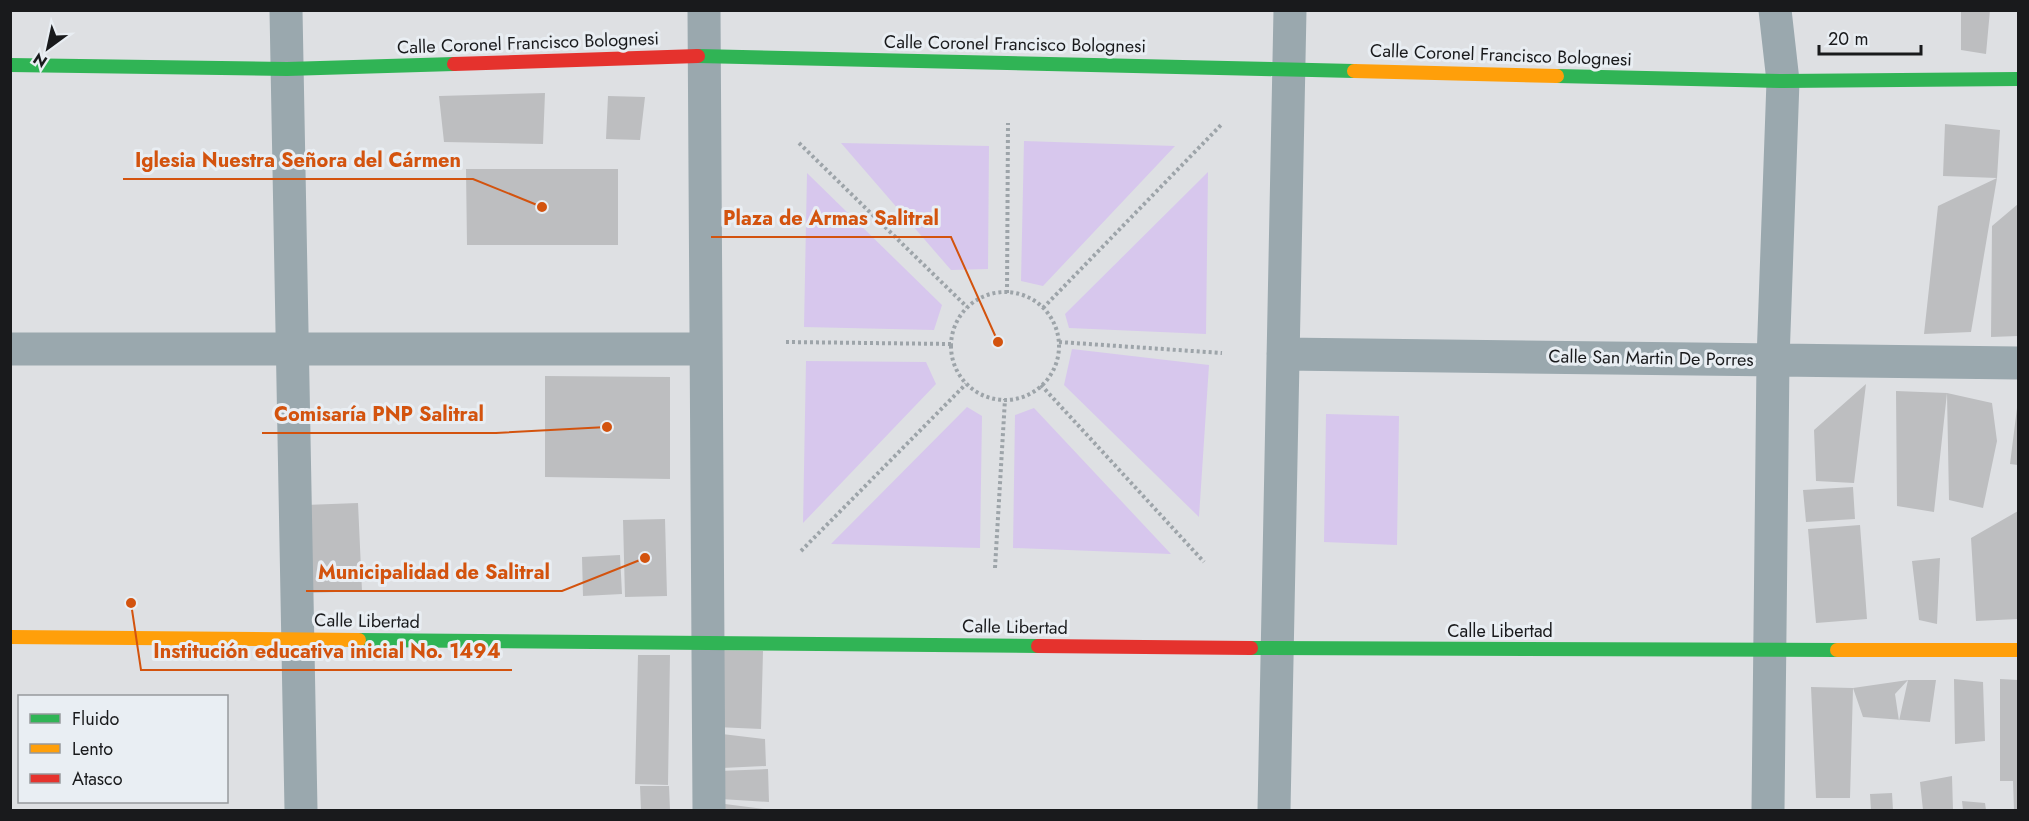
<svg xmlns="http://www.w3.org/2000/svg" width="2029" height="821" font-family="Jost,sans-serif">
	<rect width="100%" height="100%" fill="#dee0e3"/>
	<!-- green -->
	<path fill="#d7c7ed" d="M 1024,141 L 1175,146 L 1043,286 L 1021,281 Z
		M 841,143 L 989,146 L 988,269 L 951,270 Z
		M 1208,172 L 1206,334 L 1069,328 L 1065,314 Z
		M 807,173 L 942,305 L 934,330 L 804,327 Z
		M 1072,349 L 1209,365 L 1199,517 L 1064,385 Z
		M 806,361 L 926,362 L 936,384 L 803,523 Z
		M 967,407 L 982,416 L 980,548 L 831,544 Z
		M 1034,408 L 1171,554 L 1013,548 L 1015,415 Z
		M 1326,414 L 1399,416 L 1397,545 L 1324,542 Z"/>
	<!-- building -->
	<path fill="#bdbec0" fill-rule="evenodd" d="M 1961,10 L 1990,10 L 1986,54 L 1961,50 Z
		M 545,93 L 543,144 L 444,142 L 439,96 Z
		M 608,96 L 645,97 L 640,140 L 606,139 Z
		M 1945,124 L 2000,130 L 1997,178 L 1943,176 Z
		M 466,169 L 618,169 L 618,245 L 467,245 Z
		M 1997,178 L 1971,332 L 1924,334 L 1938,206 Z
		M 2018,204 L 2018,336 L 1991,337 L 1992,226 Z
		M 545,376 L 670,377 L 670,479 L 545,477 Z
		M 1866,384 L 1854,483 L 1816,481 L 1814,430 Z
		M 1896,391 L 1947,393 L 1992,403 L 1997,441 L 1983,508 L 1949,500 L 1947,393 L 1934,512 L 1897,506 Z
		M 2017,408 L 2018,408 L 2018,465 L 2010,464 Z
		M 1853,487 L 1855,519 L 1806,522 L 1803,490 Z
		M 358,503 L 362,591 L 309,593 L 305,505 Z
		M 2018,511 L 2018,619 L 1976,621 L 1971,538 Z
		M 665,519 L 667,596 L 625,597 L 623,520 Z
		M 1860,525 L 1867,619 L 1816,623 L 1808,529 Z
		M 620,555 L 622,594 L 583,596 L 582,557 Z
		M 1940,558 L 1937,624 L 1919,620 L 1912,561 Z
		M 717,650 L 763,651 L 761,729 L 716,727 Z
		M 638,655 L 670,655 L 668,785 L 635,784 Z
		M 1954,679 L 1983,682 L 1985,741 L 1955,744 Z
		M 2000,679 L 2018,680 L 2018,810 L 2014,810 L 2013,781 L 2000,781 Z
		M 1908,680 L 1936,680 L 1930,722 L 1863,717 L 1853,688 L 1850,798 L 1816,798 L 1811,687 L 1853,688 ZM 1908,680 L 1899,721 L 1895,694 Z
		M 722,734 L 765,739 L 766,766 L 722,768 Z
		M 768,769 L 769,802 L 721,799 L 719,771 Z
		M 1952,776 L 1953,810 L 1923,810 L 1920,782 Z
		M 640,786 L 669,786 L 670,810 L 641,810 Z
		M 1892,793 L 1893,810 L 1871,810 L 1870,794 Z
		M 1962,801 L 1985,803 L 1986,810 L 1963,810 Z
		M 717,803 L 765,809 L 764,810 L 718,810 Z"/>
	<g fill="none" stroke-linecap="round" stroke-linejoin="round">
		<!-- path -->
		<path stroke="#9da4a9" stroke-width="4" stroke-dasharray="3 3" stroke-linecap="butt" d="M 799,143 L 967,307
			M951 346a54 54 0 1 1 108 0a54 54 0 1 1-108 0Z
			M 1007,293 L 1008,123
			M 1043,308 L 1221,125
			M 786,342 L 951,344
			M 1059,342 L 1222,353
			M 1041,385 L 1204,562
			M 801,551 L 966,384
			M 995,568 L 1005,399"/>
		<!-- street -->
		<path stroke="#9aa8ae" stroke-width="33" d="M 286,10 L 301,810
			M 704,10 L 709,810
			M 10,349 L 706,349
			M 1283,354 L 2018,363
			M 1274,810 L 1290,10
			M 1768,810 L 1773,360 L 1783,81 L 1775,10"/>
		<!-- fast -->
		<path stroke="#30b455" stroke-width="14" d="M 698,56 L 1354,71
			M 10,65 L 287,69 L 454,64
			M 1557,76 L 1783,81 L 2018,79
			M 359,640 L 1038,646
			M 1251,648 L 1837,650"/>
		<!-- slow -->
		<path stroke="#ff9f0a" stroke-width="14" d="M 1354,71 L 1557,76
			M 10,637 L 359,640
			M 1837,650 L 2018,650"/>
		<!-- jam -->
		<path stroke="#e5322d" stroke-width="14" d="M 454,64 L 698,56
			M 1038,646 L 1251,648"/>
	</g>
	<g text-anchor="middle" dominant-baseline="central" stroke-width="6" stroke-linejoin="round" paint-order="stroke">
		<!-- street labels -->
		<g font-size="18" fill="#191a1c" stroke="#e9eef3">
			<text transform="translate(528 43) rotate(-2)">Calle Coronel Francisco Bolognesi</text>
			<text transform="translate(1015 44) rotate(1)">Calle Coronel Francisco Bolognesi</text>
			<text transform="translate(1501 55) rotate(2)">Calle Coronel Francisco Bolognesi</text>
			<text transform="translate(1651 358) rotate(1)">Calle San Martin De Porres</text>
			<text transform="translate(367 621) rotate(1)">Calle Libertad</text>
			<text transform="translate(1015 627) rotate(1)">Calle Libertad</text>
			<text x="1500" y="631">Calle Libertad</text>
		</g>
	</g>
	<!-- callouts -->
	<path fill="none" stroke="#d3530e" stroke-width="2" d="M542 207L473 179H123M998 342L951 237H711M607 427L496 433H262M645 558L562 591H306M131 603L141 670H512"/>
	<g fill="#d3530e" stroke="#e9eef3" stroke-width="2">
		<circle cx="542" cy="207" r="6"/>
		<circle cx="998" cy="342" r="6"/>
		<circle cx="607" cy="427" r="6"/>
		<circle cx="645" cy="558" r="6"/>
		<circle cx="131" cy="603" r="6"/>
	</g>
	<g font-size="20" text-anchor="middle" font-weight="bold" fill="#d3530e" stroke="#e9eef3" stroke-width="6" stroke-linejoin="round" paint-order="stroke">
		<text x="298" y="167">Iglesia Nuestra Señora del Cármen</text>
		<text x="831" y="225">Plaza de Armas Salitral</text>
		<text x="379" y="421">Comisaría PNP Salitral</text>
		<text x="434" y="579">Municipalidad de Salitral</text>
		<text x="327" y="658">Institución educativa inicial No. 1494</text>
	</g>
	<!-- border -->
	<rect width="2029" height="821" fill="none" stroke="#191a1c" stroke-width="24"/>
	<!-- legend -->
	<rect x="18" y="695" width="210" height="108" fill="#e9eef3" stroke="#96999d" stroke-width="1.5"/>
	<rect x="30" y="714" width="30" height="9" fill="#30b455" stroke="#96999d" stroke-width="1.5"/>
	<text x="72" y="725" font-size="18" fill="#191a1c">Fluido</text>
	<rect x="30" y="744" width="30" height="9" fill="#ff9f0a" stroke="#96999d" stroke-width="1.5"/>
	<text x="72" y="755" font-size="18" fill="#191a1c">Lento</text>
	<rect x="30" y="774" width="30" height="9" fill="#e5322d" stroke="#96999d" stroke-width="1.5"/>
	<text x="72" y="785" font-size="18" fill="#191a1c">Atasco</text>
	<!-- north arrow -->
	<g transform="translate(48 48) rotate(213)" stroke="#e9eef3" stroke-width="4.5" paint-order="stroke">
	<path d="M0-4.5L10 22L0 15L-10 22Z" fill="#191a1c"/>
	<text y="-9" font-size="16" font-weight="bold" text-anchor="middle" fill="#191a1c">N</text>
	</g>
	<!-- scale -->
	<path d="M1819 45v9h102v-9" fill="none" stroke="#191a1c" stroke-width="3"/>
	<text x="1828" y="45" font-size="18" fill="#191a1c" stroke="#e9eef3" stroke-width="4.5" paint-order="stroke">20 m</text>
</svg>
